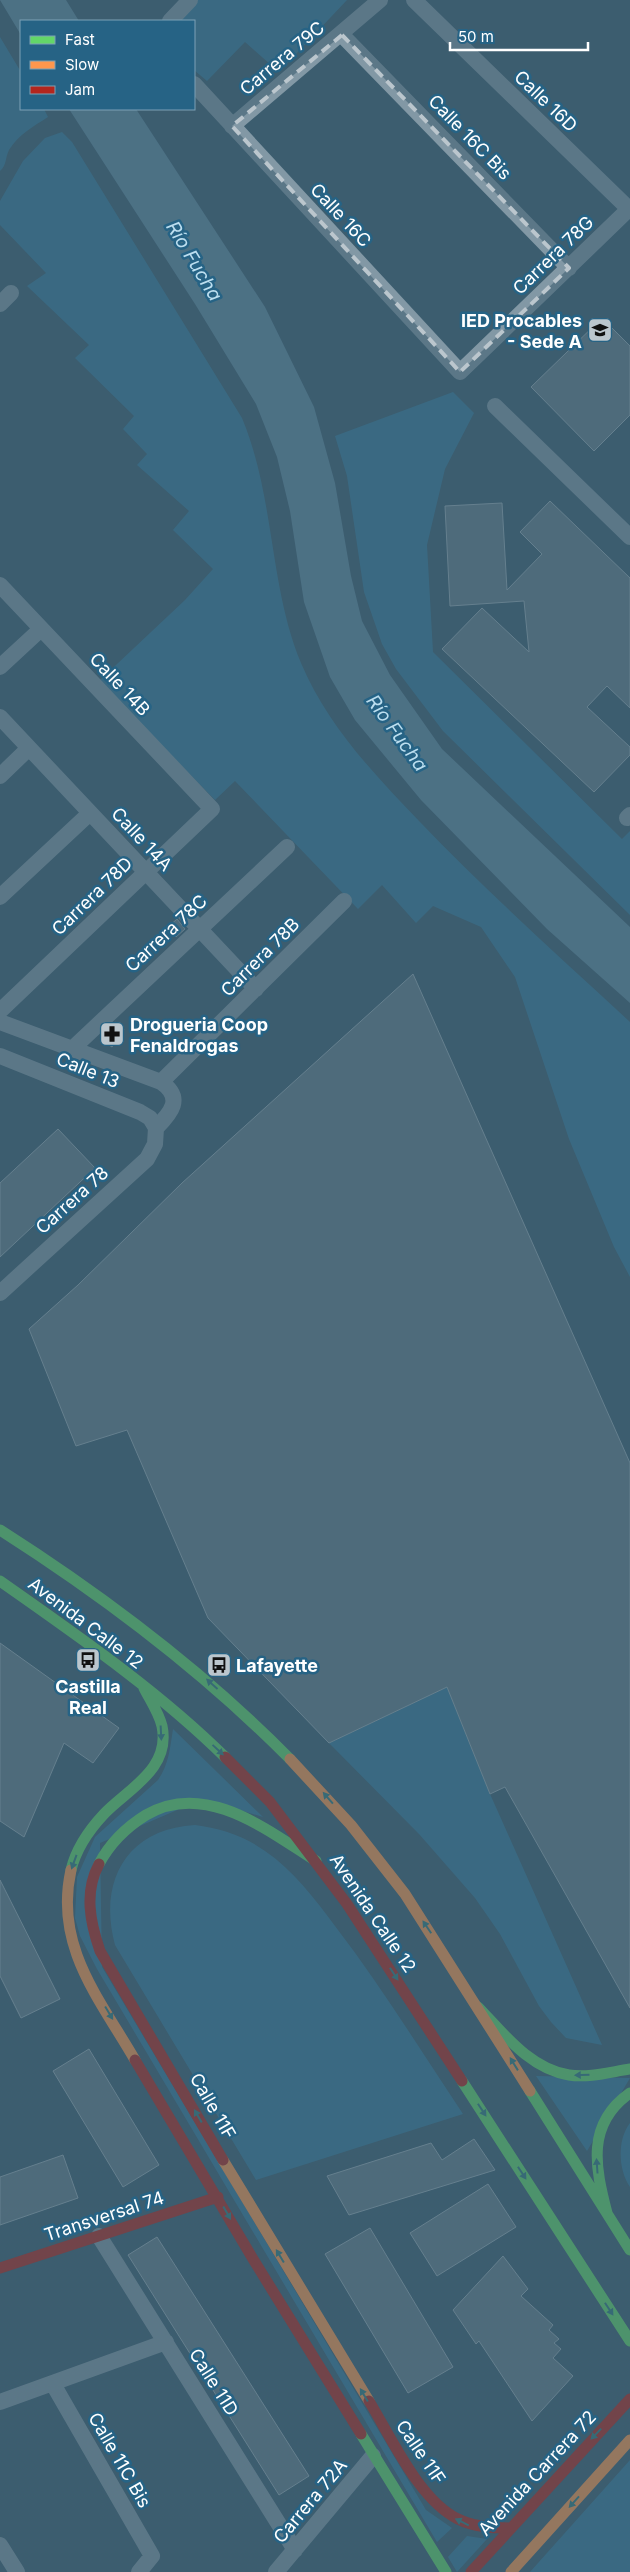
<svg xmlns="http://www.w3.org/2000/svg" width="630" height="2572" font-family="Inter,sans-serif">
	<rect width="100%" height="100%" fill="#3c5d6f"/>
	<!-- green -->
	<path fill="#397999" d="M 197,0 L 347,0 L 279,72 L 245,42 L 207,81 L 194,70 L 194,21 L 177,21 Z
		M 0,37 L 21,72 L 21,109 L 44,109 L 48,117 C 34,126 18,135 9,150 C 5,158 7,165 0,171 Z
		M 62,132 L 72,142 L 242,418 C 275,497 269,586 301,663 C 327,725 374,774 420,822 C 487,892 559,956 630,1022 L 630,1277 L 614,1247 L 569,1139 L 515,977 L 481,927 L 433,906 L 416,923 L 382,885 L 358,909 L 235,781 L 215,800 L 99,681 L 185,600 L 213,569 L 173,530 L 189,511 L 137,465 L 147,454 L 123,429 L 134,416 L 75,358 L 89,345 L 27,286 L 46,273 L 0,225 L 0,201 L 23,161 L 45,138 Z
		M 453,392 L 474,413 L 445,469 L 427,545 L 433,652 L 622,839 L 630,831 L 630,915 L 443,731 L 396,669 L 382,644 L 364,592 L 347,476 L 335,436 Z
		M 447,1687 L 490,1794 L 602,2045 L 566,2038 L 551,2022 L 539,2006 L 500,1934 L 475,1898 L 419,1834 L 329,1743 Z
		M 173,1729 L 263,1817 L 203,1799 L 100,1843 L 102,1967 L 426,2510 L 452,2528 L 437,2542 L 97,1969 L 80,1936 L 75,1918 L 77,1877 L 95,1837 L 158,1780 C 169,1764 170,1748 173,1729 Z
		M 195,1825 C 220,1828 244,1836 265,1851 C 293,1870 315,1899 335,1926 C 381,1986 421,2051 463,2114 L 256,2180 L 115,1945 C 98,1882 126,1829 195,1825 Z
		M 536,2076 L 630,2078 L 587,2151 Z
		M 630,2123 L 630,2187 C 618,2169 617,2140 630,2123 Z
		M 630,2460 L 630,2572 L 530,2572 Z
		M 467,2536 L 487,2539 L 457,2572 L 448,2557 Z"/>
	<!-- water -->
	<path fill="#60899e" d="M 0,0 L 66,0 L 79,21 L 21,21 L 21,35 Z
		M 69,109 L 136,109 L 265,307 L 314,407 L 335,483 L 351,576 L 362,621 L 390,675 L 442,749 L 630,927 L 630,1003 L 547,929 L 421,800 L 355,720 L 330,677 L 304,602 L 290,511 L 277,457 L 256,404 L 195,304 Z"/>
	<!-- building -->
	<path fill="#647c8a" stroke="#96a9b3" d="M 602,318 L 630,346 L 630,415 L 594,451 L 531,387 Z
		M 550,501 L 630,578 L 630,708 L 607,686 L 587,707 L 630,747 L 630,755 L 594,792 L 442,649 L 482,608 L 529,652 L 524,601 L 450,606 L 445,506 L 502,503 L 507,590 L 542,554 L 520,532 Z
		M 177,919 L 185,929 L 176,937 L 167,928 Z
		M 413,974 L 630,1463 L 630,2008 L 505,1787 L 490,1794 L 447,1687 L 329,1743 L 208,1618 L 127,1430 L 76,1446 L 29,1329 L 78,1285 L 182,1183 Z
		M 115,1022 L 124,1029 L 112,1047 L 100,1039 Z
		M 58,1129 L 95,1168 L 0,1257 L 0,1183 Z
		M 0,1643 L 119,1728 L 93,1763 L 64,1743 L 24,1837 L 0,1821 Z
		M 0,1880 L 60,1999 L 21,2018 L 0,1976 Z
		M 89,2049 L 159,2165 L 123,2187 L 53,2071 Z
		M 474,2139 L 495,2170 L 349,2215 L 327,2176 L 431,2143 L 442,2160 Z
		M 63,2155 L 78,2198 L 0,2225 L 0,2177 Z
		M 488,2184 L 516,2227 L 437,2276 L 410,2233 Z
		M 370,2228 L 453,2367 L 408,2393 L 325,2254 Z
		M 157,2237 L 309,2476 L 279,2495 L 128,2255 Z
		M 503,2256 L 528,2289 L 521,2296 L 553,2325 L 549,2330 L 559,2339 L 554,2343 L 561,2349 L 553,2358 L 573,2376 L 532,2421 L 479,2341 L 476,2344 L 453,2310 Z"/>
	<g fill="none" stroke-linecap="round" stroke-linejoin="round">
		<!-- street -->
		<path stroke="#8298a5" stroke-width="16" d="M 414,0 L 629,209
			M 170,21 L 190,0
			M 342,35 L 569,268
			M 194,84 L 460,372 L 630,208
			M 232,126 L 380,0
			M 0,304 L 11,293
			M 495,406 L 630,537
			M 0,585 L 212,809 L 0,1011
			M 0,667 L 41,629
			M 0,717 L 256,989
			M 0,776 L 29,748
			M 627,818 L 630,815
			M 0,897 L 90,813
			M 0,1022 L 161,1082 C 184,1098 171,1113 156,1128
			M 72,1049 L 287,847
			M 0,1056 L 140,1112 L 150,1118 L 156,1128
			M 161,1082 L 344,901
			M 0,1293 L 147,1159 L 155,1144 L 156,1128
			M 99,2236 L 295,2550
			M 53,2384 L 152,2556 L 139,2572
			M 0,2402 L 166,2342
			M 0,2545 L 17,2572
			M 276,2572 L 373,2456"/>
		<!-- fast -->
		<path stroke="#63d668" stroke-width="11" d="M 0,1530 C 105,1597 202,1670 290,1759
			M 0,1581 C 78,1636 157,1690 225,1757
			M 99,1864 C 110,1843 125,1828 146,1815 C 205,1780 267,1830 316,1861
			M 71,1870 C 76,1849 89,1830 104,1814 C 128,1789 171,1769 162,1726 C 159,1713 150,1700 144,1688
			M 478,2007 C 503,2033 530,2069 569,2075 C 589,2078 610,2072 630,2069
			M 462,2081 L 630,2341
			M 530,2091 L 630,2250
			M 607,2213 C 595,2167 586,2124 630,2093
			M 361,2434 L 446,2572"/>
		<!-- slow -->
		<path stroke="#ff974d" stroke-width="11" d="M 290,1759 L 351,1825 L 405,1894 L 530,2091
			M 71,1870 C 54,1946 99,1998 135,2060
			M 223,2160 L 369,2401
			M 511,2572 L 630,2440"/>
		<!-- jam -->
		<path stroke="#b3261e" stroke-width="11" d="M 225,1757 L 270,1802 L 347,1904 L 462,2081
			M 99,1864 C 84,1892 90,1922 100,1951 L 223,2160
			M 135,2060 L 253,2259 L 361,2434
			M 0,2268 L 218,2197
			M 369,2401 C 391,2437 419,2500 458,2519 C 474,2527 492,2528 510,2528
			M 471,2572 L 630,2399"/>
	</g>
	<!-- one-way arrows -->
	<defs><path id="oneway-solid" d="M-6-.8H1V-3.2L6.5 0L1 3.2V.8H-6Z" transform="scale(1.25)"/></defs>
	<g fill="#327a7f">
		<use href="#oneway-solid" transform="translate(212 1684) rotate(-138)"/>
		<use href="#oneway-solid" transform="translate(161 1733) rotate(87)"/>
		<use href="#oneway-solid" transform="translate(218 1750) rotate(43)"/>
		<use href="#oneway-solid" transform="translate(328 1798) rotate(-131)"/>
		<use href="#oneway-solid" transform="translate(74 1862) rotate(110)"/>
		<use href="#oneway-solid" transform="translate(427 1927) rotate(-124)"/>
		<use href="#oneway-solid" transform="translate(394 1974) rotate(57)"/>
		<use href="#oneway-solid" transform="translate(109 2013) rotate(59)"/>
		<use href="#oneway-solid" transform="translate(514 2064) rotate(-122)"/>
		<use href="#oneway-solid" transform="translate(582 2075) rotate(178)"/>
		<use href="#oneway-solid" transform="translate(482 2110) rotate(57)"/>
		<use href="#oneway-solid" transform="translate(198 2116) rotate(-120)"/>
		<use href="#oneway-solid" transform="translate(597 2166) rotate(-94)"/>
		<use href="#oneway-solid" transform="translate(522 2173) rotate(57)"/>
		<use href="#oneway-solid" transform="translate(227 2213) rotate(60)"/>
		<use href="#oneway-solid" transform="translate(280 2256) rotate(-121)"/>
		<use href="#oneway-solid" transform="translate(609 2309) rotate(57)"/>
		<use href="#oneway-solid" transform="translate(364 2395) rotate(-121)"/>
		<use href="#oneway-solid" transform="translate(596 2434) rotate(134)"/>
		<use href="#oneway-solid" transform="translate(574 2502) rotate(132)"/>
		<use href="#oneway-solid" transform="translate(462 2522) rotate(-154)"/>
	</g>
	<!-- marked area -->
	<path d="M0 0H630V2572H0ZM 342,35 L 569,268 L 460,372 L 232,126 Z" fill="#3c5d6f" fill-opacity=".55" fill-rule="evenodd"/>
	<path fill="none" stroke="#bbc6cd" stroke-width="4" stroke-dasharray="10 6" stroke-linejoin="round" d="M 342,35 L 569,268 L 460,372 L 232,126 Z"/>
	<!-- icons -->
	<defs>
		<symbol id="school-square" viewBox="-11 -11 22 22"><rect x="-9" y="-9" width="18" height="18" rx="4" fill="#bbc6cd" stroke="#266385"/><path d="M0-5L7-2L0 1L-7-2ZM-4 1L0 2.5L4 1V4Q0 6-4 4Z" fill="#111"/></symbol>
		<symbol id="pharmacy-square" viewBox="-11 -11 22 22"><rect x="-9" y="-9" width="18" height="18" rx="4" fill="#bbc6cd" stroke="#266385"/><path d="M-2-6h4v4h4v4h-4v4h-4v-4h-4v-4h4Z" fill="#111"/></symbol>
		<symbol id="bus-square" viewBox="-11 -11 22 22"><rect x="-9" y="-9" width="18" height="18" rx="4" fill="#bbc6cd" stroke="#266385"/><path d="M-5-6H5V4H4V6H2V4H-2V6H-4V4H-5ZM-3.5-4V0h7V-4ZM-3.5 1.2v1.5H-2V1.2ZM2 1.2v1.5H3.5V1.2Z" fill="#111"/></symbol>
	</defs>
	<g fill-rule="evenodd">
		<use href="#school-square" x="586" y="316" width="28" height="28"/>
		<use href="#pharmacy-square" x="98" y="1020" width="28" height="28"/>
		<use href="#bus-square" x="74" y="1646" width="28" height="28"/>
		<use href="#bus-square" x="205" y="1651" width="28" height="28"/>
	</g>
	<g text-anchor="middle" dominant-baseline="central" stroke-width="5" stroke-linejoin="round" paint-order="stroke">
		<!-- street labels -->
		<g font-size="18" fill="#fff" stroke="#266385">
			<text transform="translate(282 58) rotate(-40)">Carrera 79C</text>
			<text transform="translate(546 101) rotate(44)">Calle 16D</text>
			<text transform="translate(470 137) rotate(46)">Calle 16C Bis</text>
			<text transform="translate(341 215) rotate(47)">Calle 16C</text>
			<text transform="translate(553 255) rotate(-44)">Carrera 78G</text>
			<text transform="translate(120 684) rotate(47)">Calle 14B</text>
			<text transform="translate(142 839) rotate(47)">Calle 14A</text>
			<text transform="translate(92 896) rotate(-44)">Carrera 78D</text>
			<text transform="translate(166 933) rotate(-43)">Carrera 78C</text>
			<text transform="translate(260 957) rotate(-45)">Carrera 78B</text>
			<text transform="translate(88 1070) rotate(22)">Calle 13</text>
			<text transform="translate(72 1200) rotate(-42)">Carrera 78</text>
			<text transform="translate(86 1623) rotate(37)">Avenida Calle 12</text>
			<text transform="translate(373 1913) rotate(56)">Avenida Calle 12</text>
			<text transform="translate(213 2106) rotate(60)">Calle 11F</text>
			<text transform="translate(104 2216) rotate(-18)">Transversal 74</text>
			<text transform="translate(214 2382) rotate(58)">Calle 11D</text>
			<text transform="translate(421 2452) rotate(56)">Calle 11F</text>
			<text transform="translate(120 2460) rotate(60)">Calle 11C Bis</text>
			<text transform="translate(537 2473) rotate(-47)">Avenida Carrera 72</text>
			<text transform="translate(310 2501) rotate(-50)">Carrera 72A</text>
		</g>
		<!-- poi labels -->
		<g font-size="18" font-weight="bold" fill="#fff" stroke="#266385" text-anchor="start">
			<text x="582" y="320" text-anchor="end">IED Procables<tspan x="582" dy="21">- Sede A</tspan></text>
			<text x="130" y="1024">Drogueria Coop<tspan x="130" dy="21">Fenaldrogas</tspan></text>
			<text x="236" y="1665">Lafayette</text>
			<text x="88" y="1686" text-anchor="middle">Castilla<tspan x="88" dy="21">Real</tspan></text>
		</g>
		<!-- water labels -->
		<g font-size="19" font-style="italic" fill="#bcdeef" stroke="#266385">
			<text transform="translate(194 261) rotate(59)">Río Fucha</text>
			<text transform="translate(397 733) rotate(54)">Río Fucha</text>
		</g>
	</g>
	<!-- legend -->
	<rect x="20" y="20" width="175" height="90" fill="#266385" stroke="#7da1b6"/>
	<rect x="30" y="36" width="25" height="8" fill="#63d668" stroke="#7da1b6"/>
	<text x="65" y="45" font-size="15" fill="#ffffff">Fast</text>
	<rect x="30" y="61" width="25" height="8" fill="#ff974d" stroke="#7da1b6"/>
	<text x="65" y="70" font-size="15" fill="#ffffff">Slow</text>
	<rect x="30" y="86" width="25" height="8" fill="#b3261e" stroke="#7da1b6"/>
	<text x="65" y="95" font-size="15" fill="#ffffff">Jam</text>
	<!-- scale -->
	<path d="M450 42v8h138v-8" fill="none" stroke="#ffffff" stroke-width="2.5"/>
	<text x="458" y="42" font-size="15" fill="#ffffff" stroke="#266385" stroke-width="4" paint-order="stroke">50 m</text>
</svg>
